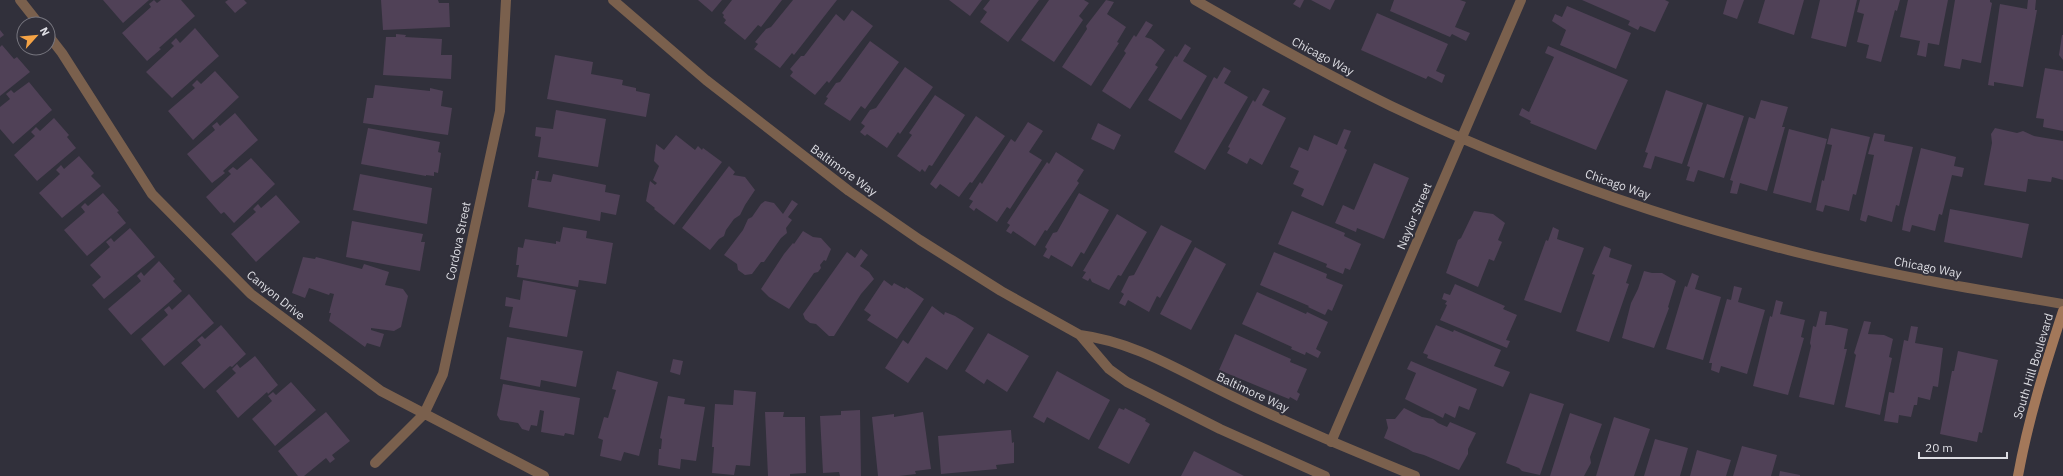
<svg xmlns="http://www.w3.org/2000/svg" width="2063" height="476" font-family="'IBM Plex Sans',sans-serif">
	<rect width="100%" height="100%" fill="#31303b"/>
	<!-- building -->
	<path fill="#504157" d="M 103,0 L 149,0 L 123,23 Z
		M 154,0 L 157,3 L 161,0 L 181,0 L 195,16 L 159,48 L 161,49 L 147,61 L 122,33 L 151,7 L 149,4 Z
		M 228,0 L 244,0 L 247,3 L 235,13 L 225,2 Z
		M 381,0 L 438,0 L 439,3 L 449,3 L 450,27 L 383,30 Z
		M 698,0 L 722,0 L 712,12 Z
		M 732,0 L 782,0 L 761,27 L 758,25 L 745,40 L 724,23 L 726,20 L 723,17 L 724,15 L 722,13 Z
		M 793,0 L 837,0 L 794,55 L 792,53 L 780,68 L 754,49 L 758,44 L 755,42 L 766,29 L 771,27 Z
		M 949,0 L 982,0 L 970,16 Z
		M 990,0 L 1039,0 L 1008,42 L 980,22 L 987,12 L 983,9 Z
		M 1049,0 L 1084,0 L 1089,3 L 1079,16 L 1083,20 L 1054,62 L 1021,40 Z
		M 1106,0 L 1114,2 L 1107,14 L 1126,27 L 1117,42 L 1119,43 L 1091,86 L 1062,67 L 1087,29 L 1086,26 Z
		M 1296,0 L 1304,0 L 1300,8 L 1293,4 Z
		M 1311,0 L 1335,0 L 1330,10 Z
		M 1394,0 L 1460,0 L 1466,2 L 1455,27 L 1470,33 L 1466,41 L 1452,34 L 1450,37 L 1390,11 Z
		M 1582,0 L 1665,0 L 1669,2 L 1655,32 L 1640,26 L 1638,30 L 1628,25 L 1630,21 Z
		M 1727,0 L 1744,0 L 1737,19 L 1723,14 Z
		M 1765,0 L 1804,0 L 1794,35 L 1758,23 Z
		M 1820,0 L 1857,0 L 1846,47 L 1811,38 Z
		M 1860,0 L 1900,0 L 1897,11 L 1895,10 L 1881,62 L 1866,58 L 1869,45 L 1857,42 L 1864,14 L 1857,12 Z
		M 1908,0 L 1948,0 L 1939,45 L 1928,43 L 1926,57 L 1917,55 L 1920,41 L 1900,37 Z
		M 1955,0 L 1990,0 L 1990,2 L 1992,3 L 1981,63 L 1962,59 L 1960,69 L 1944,66 Z
		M 2028,0 L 2036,0 L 2035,10 L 2037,10 L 2023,87 L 1994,82 L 1994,86 L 1988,85 L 2000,4 L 2027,9 Z
		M 1567,6 L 1631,33 L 1616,69 L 1560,45 L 1566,30 L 1552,21 L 1555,14 L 1562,17 Z
		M 852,10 L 873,26 L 829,83 L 827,81 L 815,95 L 790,76 L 793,72 L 790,69 L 801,56 L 804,56 L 836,14 L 844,21 Z
		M 1377,13 L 1448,44 L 1436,71 L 1445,75 L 1442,83 L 1428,76 L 1426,79 L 1361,50 Z
		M 1146,21 L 1153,25 L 1145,37 L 1151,39 L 1165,50 L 1155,65 L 1158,67 L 1130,109 L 1102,91 L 1126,53 L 1124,51 L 1134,35 L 1136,37 Z
		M 195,28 L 219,56 L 172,98 L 146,72 L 174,46 L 171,43 L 176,38 L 180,43 Z
		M 0,30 L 4,35 L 0,38 Z
		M 396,34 L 406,35 L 405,37 L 442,39 L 441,55 L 452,55 L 451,79 L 383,75 L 386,37 L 396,37 Z
		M 2062,35 L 2063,35 L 2063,60 L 2059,55 Z
		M 870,41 L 899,62 L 865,109 L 861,106 L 850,121 L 824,104 L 828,98 L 826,97 L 836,83 L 840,82 Z
		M 1185,44 L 1191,48 L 1183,61 L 1207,76 L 1181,120 L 1148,100 L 1175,56 L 1177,57 Z
		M 2,45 L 14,59 L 17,57 L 30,72 L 0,96 L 0,47 Z
		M 1548,46 L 1628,80 L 1596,150 L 1530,123 L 1531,121 L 1519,115 L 1522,108 L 1529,112 L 1554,57 L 1545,53 Z
		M 555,55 L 593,62 L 591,74 L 623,80 L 622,85 L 636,88 L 636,91 L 650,94 L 646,117 L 547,99 Z
		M 905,67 L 933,87 L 900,134 L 898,132 L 887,148 L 867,134 L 865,136 L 860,132 L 865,126 L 861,123 L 870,110 L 876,108 Z
		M 1224,67 L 1231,71 L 1224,83 L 1248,97 L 1205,170 L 1174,152 L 1214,77 L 1217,79 Z
		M 2045,68 L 2063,71 L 2063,131 L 2043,127 L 2044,119 L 2036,118 Z
		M 215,71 L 239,97 L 193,140 L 168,111 L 195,88 L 192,85 L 197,80 L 201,84 Z
		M 29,82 L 52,110 L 13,144 L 0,129 L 0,107 L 10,99 L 6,94 L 11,90 L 14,93 Z
		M 375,85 L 430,91 L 430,88 L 443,91 L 441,106 L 452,108 L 448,135 L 363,123 L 367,98 L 373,98 Z
		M 1263,88 L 1270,91 L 1262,105 L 1286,118 L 1262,165 L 1250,158 L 1247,164 L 1227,153 L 1230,148 L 1228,147 L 1253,100 L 1255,102 Z
		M 1666,90 L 1703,103 L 1682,164 L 1655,156 L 1651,169 L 1643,167 L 1648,153 L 1645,152 Z
		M 935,95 L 965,115 L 932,166 L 929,165 L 925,172 L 922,169 L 920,172 L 897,156 L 912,135 L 909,133 Z
		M 1761,100 L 1788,107 L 1782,127 L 1785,127 L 1767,191 L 1740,183 L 1737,194 L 1730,193 L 1733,181 L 1730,180 L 1749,117 L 1755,119 Z
		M 1707,104 L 1744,116 L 1724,178 L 1698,170 L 1694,182 L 1686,180 L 1690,167 L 1687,166 Z
		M 556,110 L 606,119 L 598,167 L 538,157 L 541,137 L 535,136 L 536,127 L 553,129 Z
		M 235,113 L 258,140 L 223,171 L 225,173 L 212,183 L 187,154 L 215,130 L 212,126 L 217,122 L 220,126 Z
		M 976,116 L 1005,136 L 972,183 L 970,182 L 959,197 L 940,184 L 936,189 L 930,184 Z
		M 54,118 L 69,135 L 67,137 L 76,148 L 37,181 L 14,155 L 35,136 L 31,132 L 36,127 L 40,131 Z
		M 1028,122 L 1043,131 L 1029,152 L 1042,160 L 1010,209 L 1007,207 L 997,222 L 976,208 L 974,211 L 969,207 L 973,201 L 969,199 L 980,182 L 982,184 L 1011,139 L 1015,142 Z
		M 1098,123 L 1121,135 L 1114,150 L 1091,139 Z
		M 368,128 L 440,142 L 438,152 L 441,153 L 438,173 L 434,172 L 434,176 L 426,175 L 426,176 L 361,164 Z
		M 1831,128 L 1870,137 L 1856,195 L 1853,194 L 1849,211 L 1825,205 L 1823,212 L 1816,210 L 1822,180 L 1824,181 L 1832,145 L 1827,144 Z
		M 1995,128 L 2017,133 L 2023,131 L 2034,136 L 2063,141 L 2063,180 L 2052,177 L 2051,182 L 2028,179 L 2026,192 L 1984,185 L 1992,143 L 1991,134 Z
		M 1344,129 L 1351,131 L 1344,148 L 1347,150 L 1323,206 L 1301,196 L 1304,189 L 1293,184 L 1299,171 L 1290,167 L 1299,147 L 1308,151 L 1314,135 L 1337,145 Z
		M 1789,129 L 1827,139 L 1811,203 L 1773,193 Z
		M 1874,133 L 1885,135 L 1884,141 L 1913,147 L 1899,206 L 1896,205 L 1892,222 L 1868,215 L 1866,222 L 1860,220 L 1874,155 L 1868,154 Z
		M 676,135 L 695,150 L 698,146 L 702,150 L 703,148 L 722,162 L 674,225 L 654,209 L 655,208 L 646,201 L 650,181 L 655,185 L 657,183 L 653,180 L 659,166 L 654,161 L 656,144 L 664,150 Z
		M 1921,148 L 1956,157 L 1954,166 L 1964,168 L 1962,177 L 1952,175 L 1942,215 L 1939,214 L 1935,231 L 1912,225 L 1910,232 L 1902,230 L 1904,218 Z
		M 1056,152 L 1084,170 L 1077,181 L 1079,183 L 1047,231 L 1045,230 L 1035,246 L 1013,231 L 1011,234 L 1006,231 L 1010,225 L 1007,223 L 1047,162 L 1049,164 Z
		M 79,156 L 94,173 L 91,176 L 101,186 L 62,218 L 39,193 L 60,174 L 56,170 L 61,165 L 64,169 Z
		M 251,158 L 275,184 L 234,223 L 224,212 L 221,214 L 206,197 L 231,174 L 228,171 L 233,167 L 237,170 Z
		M 1374,163 L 1409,178 L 1384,239 L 1357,228 L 1356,232 L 1335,223 L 1343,205 L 1354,210 Z
		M 729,166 L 735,172 L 733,175 L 745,177 L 755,190 L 745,205 L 740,215 L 734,219 L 726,230 L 724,236 L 719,239 L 710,250 L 682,228 Z
		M 536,171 L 539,171 L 537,180 L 551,182 L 553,174 L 606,185 L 605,192 L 620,195 L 616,215 L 601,212 L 600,221 L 528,207 L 532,179 L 535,179 Z
		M 360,174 L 432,188 L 427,224 L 353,210 Z
		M 103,193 L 119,211 L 117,212 L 126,223 L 87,256 L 64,230 L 85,212 L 81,207 L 85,203 L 88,206 Z
		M 1079,193 L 1109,210 L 1084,254 L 1081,252 L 1072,267 L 1051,255 L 1049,259 L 1043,256 L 1047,249 L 1045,247 L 1053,233 L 1057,232 Z
		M 276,195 L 300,222 L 256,262 L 231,234 L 256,212 L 253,209 L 258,204 L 261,208 Z
		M 792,200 L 798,204 L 788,217 L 792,220 L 786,228 L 787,233 L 781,238 L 764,262 L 761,262 L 752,274 L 745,275 L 738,270 L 737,264 L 724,255 L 743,230 L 748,219 L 752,217 L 761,204 L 765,201 L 774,203 L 783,214 Z
		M 1950,209 L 2029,224 L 2022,258 L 1944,242 Z
		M 1292,211 L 1345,233 L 1344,236 L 1361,244 L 1350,270 L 1345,268 L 1343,274 L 1326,267 L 1327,264 L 1278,244 Z
		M 1474,211 L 1493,214 L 1505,223 L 1498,240 L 1502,242 L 1494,261 L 1489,259 L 1478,287 L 1446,273 L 1458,240 L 1461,238 Z
		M 1117,214 L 1147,232 L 1121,276 L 1118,275 L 1109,290 L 1092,282 L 1090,278 L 1088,281 L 1082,278 L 1086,272 L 1083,271 Z
		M 352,221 L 423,234 L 421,242 L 425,242 L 420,271 L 346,257 Z
		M 1161,225 L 1192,241 L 1160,298 L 1157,296 L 1149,312 L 1128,300 L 1125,306 L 1119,303 L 1124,294 L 1121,292 L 1129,276 L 1134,275 Z
		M 563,227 L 587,231 L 586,238 L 613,243 L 606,284 L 579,280 L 578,287 L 517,277 L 519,265 L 516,265 L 518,247 L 523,248 L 525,239 L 556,244 L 556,241 L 560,242 Z
		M 1553,227 L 1559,230 L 1557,239 L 1584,248 L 1561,313 L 1524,300 L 1546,240 L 1548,241 Z
		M 130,228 L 155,257 L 104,299 L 92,285 L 101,277 L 90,265 L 110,247 L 106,242 L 111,238 L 114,242 Z
		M 803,231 L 813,237 L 821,238 L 831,249 L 826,261 L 824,260 L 820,265 L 821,268 L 818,272 L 814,273 L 789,309 L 769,297 L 761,289 L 784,254 L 793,243 L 794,244 Z
		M 1604,246 L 1611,249 L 1609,257 L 1632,265 L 1626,283 L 1629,284 L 1609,342 L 1576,331 L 1595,275 L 1592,274 Z
		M 1195,247 L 1226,264 L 1191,330 L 1160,314 Z
		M 861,249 L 868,255 L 860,266 L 869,272 L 874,279 L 861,294 L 834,336 L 829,336 L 816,324 L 810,323 L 805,319 L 803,314 L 847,252 L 855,258 Z
		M 1274,252 L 1327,274 L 1326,278 L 1343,285 L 1332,311 L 1328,309 L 1325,315 L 1308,307 L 1309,306 L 1260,285 Z
		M 303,257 L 315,259 L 316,257 L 362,269 L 364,264 L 389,272 L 385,285 L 403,289 L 408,296 L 401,327 L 394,331 L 371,328 L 371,330 L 384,334 L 380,347 L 367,343 L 365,347 L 329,321 L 331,313 L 329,313 L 334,294 L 330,293 L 329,295 L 309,288 L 305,298 L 292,293 Z
		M 159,261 L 175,279 L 173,281 L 182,291 L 131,335 L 108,309 L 141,281 L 137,276 L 141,272 L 144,276 Z
		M 1644,271 L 1652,273 L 1662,273 L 1676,281 L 1668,307 L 1669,308 L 1654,348 L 1622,338 L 1631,303 L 1638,289 Z
		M 1692,273 L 1699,276 L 1695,289 L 1721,297 L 1703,360 L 1666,349 L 1685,286 L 1687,287 Z
		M 523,280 L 576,290 L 567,337 L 509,327 L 513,307 L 505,306 L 506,297 L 520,300 Z
		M 884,280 L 892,286 L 894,283 L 905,289 L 906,287 L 924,299 L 897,339 L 867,320 L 871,315 L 864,310 Z
		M 1455,284 L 1505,306 L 1503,309 L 1517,315 L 1506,340 L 1510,341 L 1507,348 L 1440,320 L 1447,305 L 1445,304 L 1447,301 L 1442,299 L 1444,293 L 1450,295 Z
		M 1734,286 L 1742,288 L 1738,302 L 1765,310 L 1747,374 L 1721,366 L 1719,373 L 1711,370 L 1712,363 L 1709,363 L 1727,299 L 1731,300 Z
		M 1257,292 L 1306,314 L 1307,312 L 1328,322 L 1316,349 L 1321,352 L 1318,358 L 1306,352 L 1305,355 L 1291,349 L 1292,347 L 1242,324 Z
		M 189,294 L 214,323 L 164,366 L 141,339 L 168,315 L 164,310 L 169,306 L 172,310 Z
		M 1776,300 L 1783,302 L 1780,314 L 1805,320 L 1801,337 L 1804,338 L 1788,395 L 1753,386 L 1770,316 L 1772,317 Z
		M 932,306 L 944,315 L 945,312 L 955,316 L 974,328 L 947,370 L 926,357 L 908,383 L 885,368 L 903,340 L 908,344 Z
		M 1820,311 L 1827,312 L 1825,325 L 1831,325 L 1848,329 L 1844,349 L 1847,349 L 1834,405 L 1799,397 L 1811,346 L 1810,343 L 1813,326 L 1816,327 Z
		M 1864,321 L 1871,322 L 1868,334 L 1884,335 L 1893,339 L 1889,357 L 1892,358 L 1880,415 L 1845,407 L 1856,355 L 1854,353 Z
		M 221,325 L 246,354 L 232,367 L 230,366 L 204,389 L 181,363 L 201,345 L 197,340 L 202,336 L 205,339 Z
		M 1436,325 L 1453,332 L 1454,330 L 1501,350 L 1494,366 L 1510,372 L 1503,387 L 1427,358 L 1428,355 L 1423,353 Z
		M 1911,326 L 1918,327 L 1915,343 L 1943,348 L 1938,387 L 1933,386 L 1930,400 L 1918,397 L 1917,405 L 1914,405 L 1911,417 L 1899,415 L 1898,423 L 1884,421 L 1889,392 L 1894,393 L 1904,340 L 1908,341 Z
		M 988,333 L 1029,356 L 1007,392 L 987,379 L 984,384 L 965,371 Z
		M 1235,334 L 1291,359 L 1290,362 L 1307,369 L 1297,392 L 1300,394 L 1297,401 L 1290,397 L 1289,399 L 1219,370 Z
		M 507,337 L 583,351 L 576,387 L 541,380 L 540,387 L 500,379 Z
		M 1958,351 L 1998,360 L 1982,433 L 1979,432 L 1977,442 L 1940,434 L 1952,371 L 1954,371 Z
		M 255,356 L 278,385 L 268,394 L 267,392 L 238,418 L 216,391 L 236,373 L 232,369 L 237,364 L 240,368 Z
		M 673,359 L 683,361 L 680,375 L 670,372 Z
		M 1411,361 L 1477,389 L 1469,410 L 1459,406 L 1455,418 L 1445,413 L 1443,418 L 1405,399 L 1416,373 L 1407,369 Z
		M 617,371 L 658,382 L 639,456 L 624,452 L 621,461 L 600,456 L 603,440 L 598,438 L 604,417 L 608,418 L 616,390 L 612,389 Z
		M 1057,371 L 1110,400 L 1089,440 L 1047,417 L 1044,423 L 1033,417 Z
		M 291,382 L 316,410 L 275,446 L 252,419 L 272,401 L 268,396 L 273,392 L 276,395 Z
		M 503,384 L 580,398 L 574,435 L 565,433 L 564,436 L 541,432 L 544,411 L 540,410 L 537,426 L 531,425 L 529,431 L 522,429 L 518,423 L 500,420 L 497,415 Z
		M 734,390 L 756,392 L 750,466 L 736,465 L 734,475 L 712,473 L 714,447 L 712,447 L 715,404 L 733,405 Z
		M 1530,393 L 1564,404 L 1540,475 L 1522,471 L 1519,468 L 1506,463 Z
		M 668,396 L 685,399 L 684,404 L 705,407 L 696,461 L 681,459 L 680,469 L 658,465 L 659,449 L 661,449 L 662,439 L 660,438 Z
		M 1119,408 L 1124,410 L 1125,408 L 1146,419 L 1145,421 L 1150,424 L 1129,464 L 1098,448 Z
		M 1404,408 L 1422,417 L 1433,419 L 1438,423 L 1447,427 L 1450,422 L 1476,433 L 1468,449 L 1468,454 L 1459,470 L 1424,455 L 1413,452 L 1408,449 L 1384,438 L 1388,428 L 1386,419 L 1395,419 Z
		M 860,410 L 861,476 L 840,476 L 839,472 L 823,473 L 820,416 L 841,415 L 841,411 Z
		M 326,412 L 350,441 L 332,455 L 335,459 L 330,463 L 326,458 L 304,476 L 298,476 L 278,451 Z
		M 765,412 L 784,412 L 783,417 L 805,417 L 806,473 L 790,474 L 790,476 L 768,476 Z
		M 923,412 L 931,469 L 915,471 L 916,474 L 899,476 L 878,476 L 872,417 L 894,414 L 894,417 Z
		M 1570,413 L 1602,424 L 1590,457 L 1591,463 L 1584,476 L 1550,476 Z
		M 1614,417 L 1650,429 L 1634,476 L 1596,476 Z
		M 1011,430 L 1012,443 L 1014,442 L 1014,463 L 996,465 L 997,469 L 941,474 L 938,436 Z
		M 1655,439 L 1688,448 L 1680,476 L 1644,476 Z
		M 1742,446 L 1777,455 L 1771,476 L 1733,476 Z
		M 1697,450 L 1731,460 L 1726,476 L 1690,476 Z
		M 1194,451 L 1244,476 L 1181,476 Z
		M 1780,471 L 1800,475 L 1800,476 L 1779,476 Z"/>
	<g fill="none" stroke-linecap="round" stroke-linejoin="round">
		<!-- street -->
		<path stroke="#7a604d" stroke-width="10" d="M 20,0 L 39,24
			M 613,0 L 706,80 L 849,191 L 920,240 L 1001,291 L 1080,335 L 1109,369 L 1127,382 L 1220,429 L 1325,476
			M 1195,0 C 1259,37 1324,73 1391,106 C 1525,170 1668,221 1812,256 C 1895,276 1979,290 2063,304
			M 48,35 L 62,53 L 152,194 L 251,294 L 381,391 L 544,476
			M 1080,335 C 1136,342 1183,373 1234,397 C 1293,426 1354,451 1415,476
			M 1331,442 L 1521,0
			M 375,463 L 424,414 L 443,374 L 500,111 L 506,0"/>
		<!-- secondary -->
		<path stroke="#a3785a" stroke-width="10" d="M 2018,476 C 2028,420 2045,366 2063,311"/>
	</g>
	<g text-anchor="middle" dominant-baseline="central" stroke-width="4" stroke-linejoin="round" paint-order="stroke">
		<!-- street labels -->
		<g font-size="12" fill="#dddde3" stroke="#31303b">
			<text transform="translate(1323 56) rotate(28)">Chicago Way</text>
			<text transform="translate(844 170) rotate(36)">Baltimore Way</text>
			<text transform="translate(1618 184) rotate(19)">Chicago Way</text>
			<text transform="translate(1414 216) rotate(-67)">Naylor Street</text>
			<text transform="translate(458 241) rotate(-78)">Cordova Street</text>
			<text transform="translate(1928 267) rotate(11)">Chicago Way</text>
			<text transform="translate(276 295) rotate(39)">Canyon Drive</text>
			<text transform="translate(2033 366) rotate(-73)">South Hill Boulevard</text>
			<text transform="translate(1253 392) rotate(25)">Baltimore Way</text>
		</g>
	</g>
	<!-- north arrow -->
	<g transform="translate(36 36) rotate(63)"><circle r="19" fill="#31303b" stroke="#76757e"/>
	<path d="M0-3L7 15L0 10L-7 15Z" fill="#f5a345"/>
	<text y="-6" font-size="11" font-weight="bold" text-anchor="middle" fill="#dddde3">N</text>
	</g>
	<!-- scale -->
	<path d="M1919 452v6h88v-6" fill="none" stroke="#dddde3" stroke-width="2"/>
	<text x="1925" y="452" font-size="12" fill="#dddde3" stroke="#31303b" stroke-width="3" paint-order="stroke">20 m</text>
</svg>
